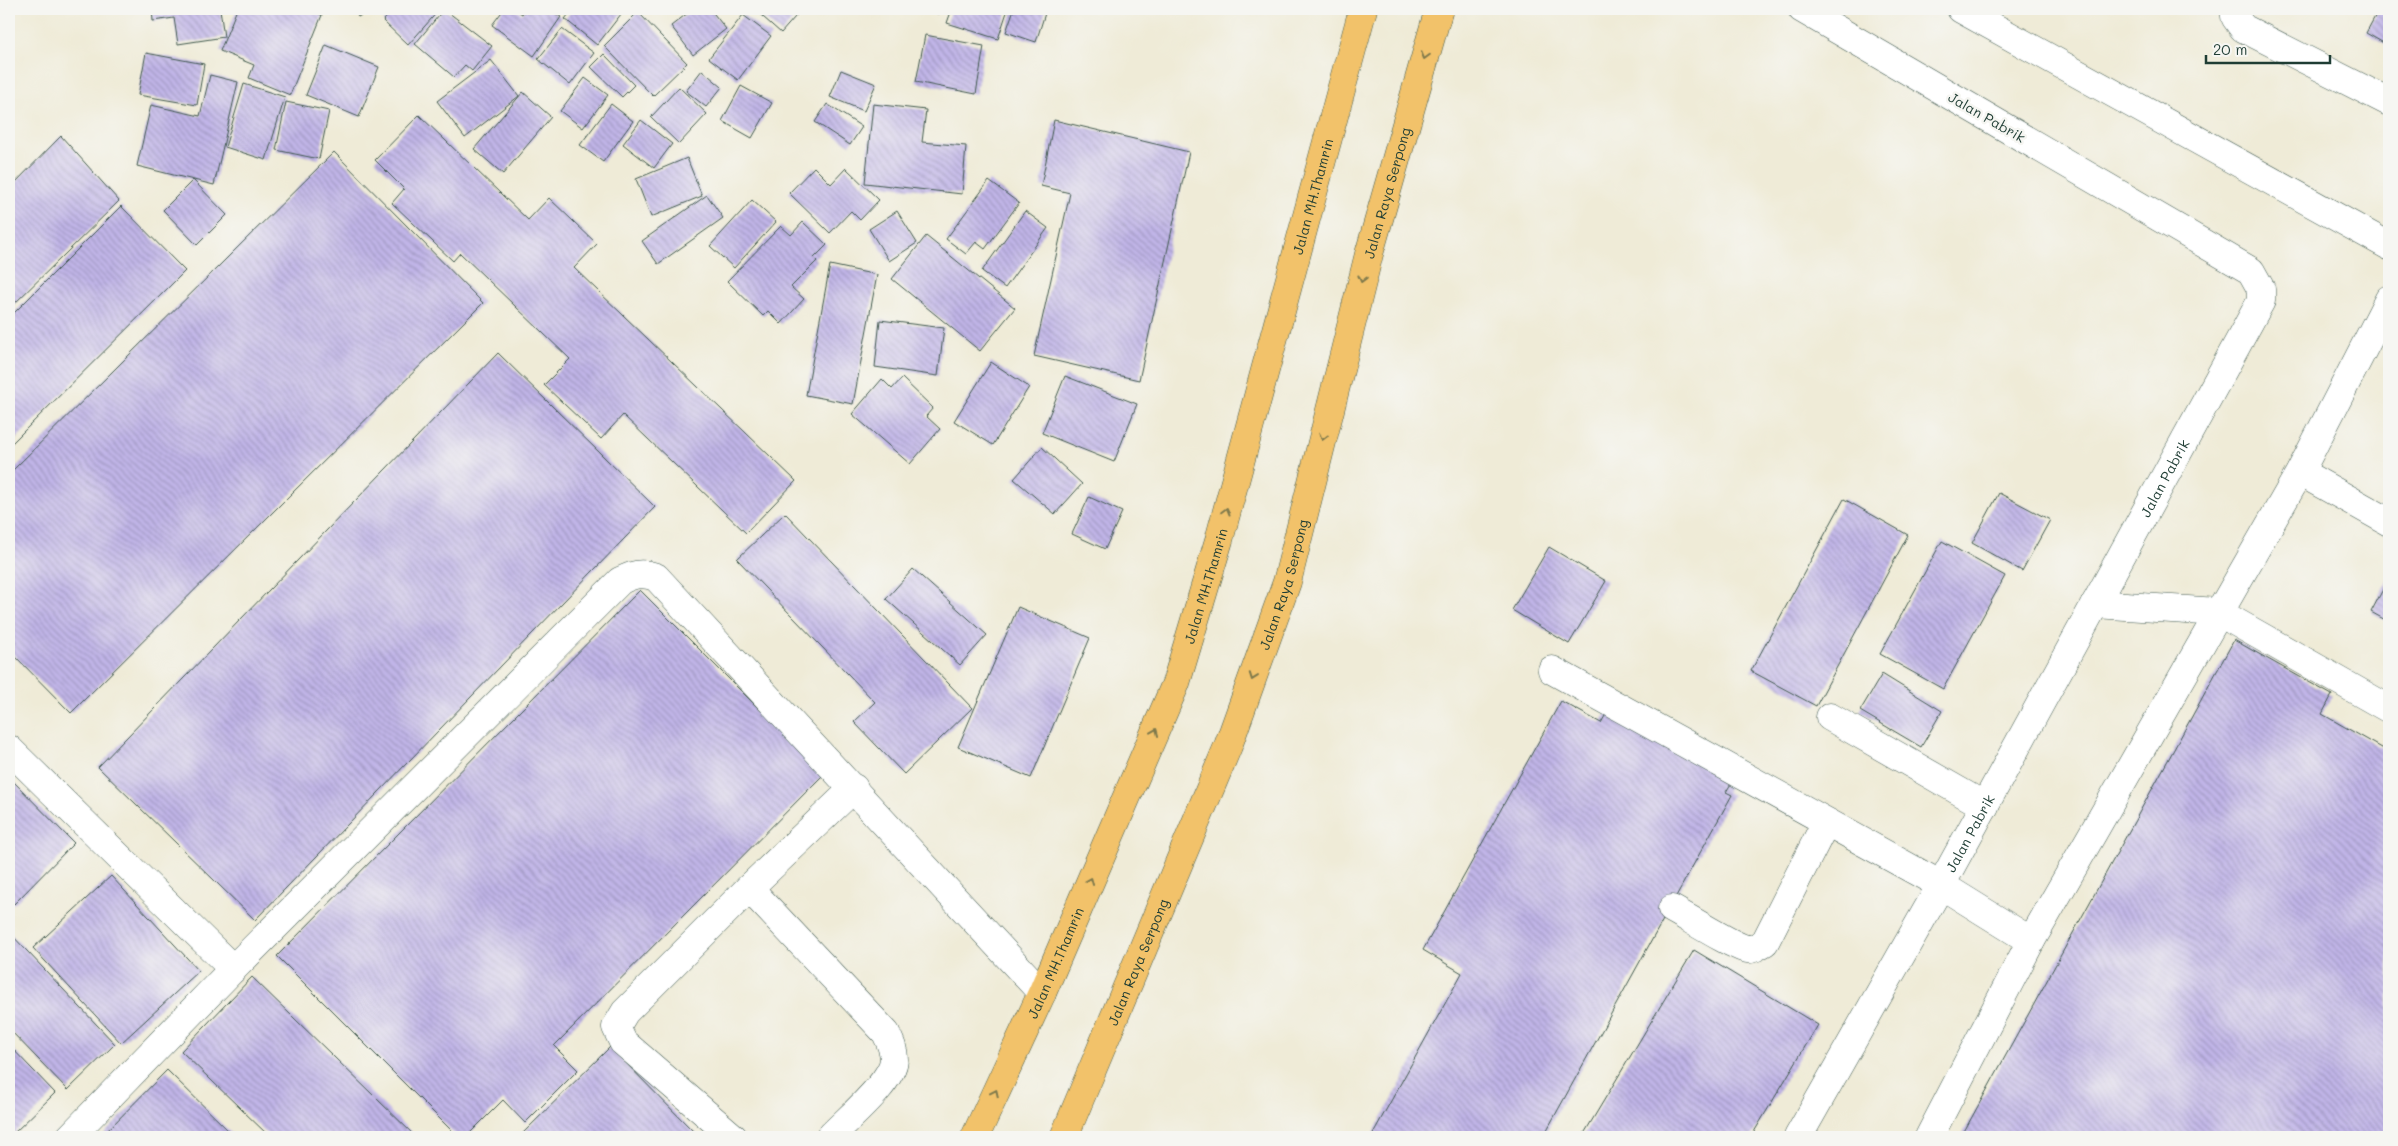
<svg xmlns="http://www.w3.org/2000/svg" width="2398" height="1146" font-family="Mali,sans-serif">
	<defs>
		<pattern id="building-back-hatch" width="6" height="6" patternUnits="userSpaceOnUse" patternTransform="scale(1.25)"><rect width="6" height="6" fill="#c1b5e8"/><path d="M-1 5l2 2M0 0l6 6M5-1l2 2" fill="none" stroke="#9c94bd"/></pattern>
	</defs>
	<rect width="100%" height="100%" fill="#f6f6f2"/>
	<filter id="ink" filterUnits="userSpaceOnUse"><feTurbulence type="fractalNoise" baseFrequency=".02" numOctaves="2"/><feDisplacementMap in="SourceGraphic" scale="10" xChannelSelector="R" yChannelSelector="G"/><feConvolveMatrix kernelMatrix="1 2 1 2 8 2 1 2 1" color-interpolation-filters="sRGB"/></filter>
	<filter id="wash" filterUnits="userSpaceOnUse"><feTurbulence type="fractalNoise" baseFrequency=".0096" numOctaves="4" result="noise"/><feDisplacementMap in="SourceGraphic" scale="20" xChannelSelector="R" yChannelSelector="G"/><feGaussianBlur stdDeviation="1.12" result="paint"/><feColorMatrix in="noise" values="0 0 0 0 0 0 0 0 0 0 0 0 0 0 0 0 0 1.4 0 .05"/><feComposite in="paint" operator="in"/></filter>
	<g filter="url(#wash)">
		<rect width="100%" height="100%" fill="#efebd7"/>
		<g id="blocks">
			<!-- building -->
			<path fill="url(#building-back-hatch)" d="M 152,9 L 220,9 L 224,37 L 178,44 L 174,18 L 153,21 Z
				M 237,9 L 307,9 L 322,15 L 290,95 L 249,78 L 254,65 L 220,51 Z
				M 354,9 L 372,9 L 358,17 Z
				M 394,9 L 440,9 L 408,45 L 383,21 Z
				M 444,9 L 492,46 L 472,71 L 465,65 L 454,77 L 415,44 Z
				M 504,9 L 515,9 L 522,14 L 526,9 L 549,9 L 561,17 L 534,56 L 492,25 Z
				M 573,9 L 625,9 L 597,45 L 565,19 Z
				M 666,9 L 676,9 L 673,13 Z
				M 693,9 L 710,9 L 726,29 L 693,55 L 671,26 Z
				M 754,9 L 802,9 L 781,33 Z
				M 924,9 L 940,9 L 938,14 Z
				M 952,9 L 1008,9 L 998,39 L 947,23 Z
				M 1014,9 L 1046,10 L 1036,42 L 1006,32 Z
				M 2379,9 L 2389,9 L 2389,46 L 2366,33 Z
				M 638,12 L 687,63 L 653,96 L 604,46 Z
				M 743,15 L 771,36 L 738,80 L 709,58 Z
				M 562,29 L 594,53 L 570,85 L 538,59 Z
				M 925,35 L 984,46 L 976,94 L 916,82 Z
				M 326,45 L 379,67 L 359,117 L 306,95 Z
				M 146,53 L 204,64 L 197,105 L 138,95 Z
				M 604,54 L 634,85 L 622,97 L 591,67 Z
				M 491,60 L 519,96 L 465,138 L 437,101 Z
				M 702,70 L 722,87 L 706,107 L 686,91 Z
				M 841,70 L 876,84 L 864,111 L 830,97 Z
				M 210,75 L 238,82 L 214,185 L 137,166 L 151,105 L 200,116 Z
				M 585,78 L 608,95 L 583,128 L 560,111 Z
				M 244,84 L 285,97 L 266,160 L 225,147 Z
				M 741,86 L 772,103 L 752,138 L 722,121 Z
				M 679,87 L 707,114 L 679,144 L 651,117 Z
				M 523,92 L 551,117 L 503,174 L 474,149 Z
				M 286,102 L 329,111 L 319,159 L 276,150 Z
				M 611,104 L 633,121 L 603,162 L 580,145 Z
				M 827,104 L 862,127 L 850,145 L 815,122 Z
				M 873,104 L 926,110 L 922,142 L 966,146 L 962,194 L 865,183 Z
				M 419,115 L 528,220 L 549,198 L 597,244 L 574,268 L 796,481 L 746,533 L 623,415 L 601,439 L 544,385 L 570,359 L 460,253 L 453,261 L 392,203 L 404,189 L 375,160 Z
				M 641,120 L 672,144 L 654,168 L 623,144 Z
				M 1054,120 L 1189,152 L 1139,380 L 1034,356 L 1070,193 L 1041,186 Z
				M 61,136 L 119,201 L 9,309 L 9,189 Z
				M 334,152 L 483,303 L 71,713 L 9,650 L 9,474 Z
				M 687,158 L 702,196 L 651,217 L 636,179 Z
				M 814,167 L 831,184 L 846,168 L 879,200 L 860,220 L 851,211 L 830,233 L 789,193 Z
				M 193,180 L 227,215 L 197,245 L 163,210 Z
				M 989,181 L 1019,203 L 985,249 L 976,242 L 966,254 L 946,239 Z
				M 707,195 L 723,218 L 658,264 L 642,241 Z
				M 752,200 L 776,222 L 734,268 L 710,246 Z
				M 121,206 L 185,271 L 9,446 L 9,318 Z
				M 897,211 L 917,243 L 889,261 L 869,229 Z
				M 1025,211 L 1048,228 L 1005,288 L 982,271 Z
				M 803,222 L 827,245 L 814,258 L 817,261 L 791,287 L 804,299 L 781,324 L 768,311 L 763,316 L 727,281 L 781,226 L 791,235 Z
				M 926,236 L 1015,308 L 980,351 L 892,279 Z
				M 830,265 L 877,275 L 853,404 L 806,395 Z
				M 880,320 L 944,328 L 938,376 L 875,367 Z
				M 498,353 L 655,507 L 255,920 L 98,767 Z
				M 991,362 L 1029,387 L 993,445 L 954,421 Z
				M 1065,376 L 1137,404 L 1114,462 L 1042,433 Z
				M 902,378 L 933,408 L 926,416 L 940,429 L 910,464 L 852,414 L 882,379 L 892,389 Z
				M 1042,447 L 1082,484 L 1055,514 L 1014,479 Z
				M 1999,493 L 2050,520 L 2022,571 L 1972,543 Z
				M 1089,497 L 1122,512 L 1105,549 L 1072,534 Z
				M 1844,499 L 1908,535 L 1816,706 L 1751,671 Z
				M 785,513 L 972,708 L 904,774 L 854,722 L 875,702 L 737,559 Z
				M 1942,541 L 2005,576 L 1943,689 L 1880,654 Z
				M 1549,547 L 1606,581 L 1569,644 L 1512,610 Z
				M 913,569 L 987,635 L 960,665 L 886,599 Z
				M 2389,578 L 2389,622 L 2371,612 Z
				M 640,590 L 824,774 L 554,1046 L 578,1070 L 525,1123 L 503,1100 L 466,1137 L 458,1137 L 277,956 Z
				M 1018,607 L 1090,638 L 1031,778 L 958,747 Z
				M 2234,640 L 2332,695 L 2322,714 L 2389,752 L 2389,1137 L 1961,1137 Z
				M 1882,674 L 1942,711 L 1921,747 L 1860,711 Z
				M 1561,701 L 1601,723 L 1610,707 L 1735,777 L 1726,792 L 1732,795 L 1543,1137 L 1371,1137 L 1462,973 L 1423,950 Z
				M 9,777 L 74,843 L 14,904 L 9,899 Z
				M 111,876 L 199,971 L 121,1043 L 33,948 Z
				M 9,932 L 115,1044 L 68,1090 L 9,1029 Z
				M 1694,950 L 1818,1025 L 1751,1137 L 1582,1137 Z
				M 252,977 L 416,1137 L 270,1137 L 181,1051 Z
				M 9,1045 L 55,1093 L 10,1137 L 9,1137 Z
				M 610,1047 L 699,1137 L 519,1137 Z
				M 167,1070 L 235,1137 L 101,1137 Z"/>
		</g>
	</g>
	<g filter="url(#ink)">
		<use href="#blocks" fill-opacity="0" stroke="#3e574c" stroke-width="1"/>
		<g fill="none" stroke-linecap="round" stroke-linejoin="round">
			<defs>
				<g id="minor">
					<path d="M 1961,9 L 2389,246"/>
					<path d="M 2235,9 L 2235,17 L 2243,28 L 2389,102"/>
					<path d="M 2300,472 L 2389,522"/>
					<path d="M 2095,604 L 2218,612 L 2389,709"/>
					<path d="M 1552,670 L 1941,885 L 2031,941"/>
					<path d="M 1830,717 L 1985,806"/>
					<path d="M 9,749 L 233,969"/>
					<path d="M 749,888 L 886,1033 C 890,1042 894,1049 894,1059 C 893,1082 846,1120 830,1137"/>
					<path d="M 1672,909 C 1687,917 1734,947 1747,949 C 1753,950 1760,945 1765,942 L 1826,822"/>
					<path d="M 70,1137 L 233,969 L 620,581 C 634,574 641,572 656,577 C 785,715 913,854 1042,993"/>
					<path d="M 733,1137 L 623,1042 L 616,1027 L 625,1012 L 749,888 L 854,788"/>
					<path id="s1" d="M 1798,1137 L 1941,885 L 2261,301 L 2261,289 L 2251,271 L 1802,9"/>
					<path d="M 1929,1137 L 2031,941 L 2300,472 L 2389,299"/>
				</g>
				<g id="major">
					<path id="s2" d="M 975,1137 L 1042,993 L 1176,683 L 1219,540 L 1363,9"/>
					<path id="s3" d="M 1064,1137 L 1228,746 L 1287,582 L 1369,254 L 1439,9"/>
				</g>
			</defs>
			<!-- minor casing -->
			<use href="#minor" stroke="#3e574c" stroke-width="29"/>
			<!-- major casing -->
			<use href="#major" stroke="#3e574c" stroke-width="29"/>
			<!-- minor -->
			<use href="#minor" stroke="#fff" stroke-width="28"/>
			<!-- major -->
			<use href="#major" stroke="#f2c26a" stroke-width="28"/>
		</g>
		<!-- one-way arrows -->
		<defs><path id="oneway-chevron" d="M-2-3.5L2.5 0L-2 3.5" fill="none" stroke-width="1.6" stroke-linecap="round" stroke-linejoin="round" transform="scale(1.25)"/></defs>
		<g stroke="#7e794c">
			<use href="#oneway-chevron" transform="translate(1425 56) rotate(106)"/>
			<use href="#oneway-chevron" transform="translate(1362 279) rotate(104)"/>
			<use href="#oneway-chevron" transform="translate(1323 437) rotate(104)"/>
			<use href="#oneway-chevron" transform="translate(1226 511) rotate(-75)"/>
			<use href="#oneway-chevron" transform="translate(1253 677) rotate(110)"/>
			<use href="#oneway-chevron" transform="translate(1155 732) rotate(-67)"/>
			<use href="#oneway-chevron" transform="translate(1090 881) rotate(-67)"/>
			<use href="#oneway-chevron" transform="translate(995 1093) rotate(-65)"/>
		</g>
	</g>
	<g text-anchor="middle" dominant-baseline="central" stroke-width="5" stroke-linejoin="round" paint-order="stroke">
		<!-- street labels -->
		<g font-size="14" fill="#1f3d34" stroke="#f6f6f2">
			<text transform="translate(1987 117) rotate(30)">Jalan Pabrik</text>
			<text stroke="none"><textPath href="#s3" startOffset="1000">Jalan Raya Serpong</textPath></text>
			<text stroke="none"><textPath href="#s2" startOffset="1002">Jalan MH.Thamrin</textPath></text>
			<text stroke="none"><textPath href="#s1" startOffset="754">Jalan Pabrik</textPath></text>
			<text stroke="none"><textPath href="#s3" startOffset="595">Jalan Raya Serpong</textPath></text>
			<text stroke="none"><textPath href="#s2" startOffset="598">Jalan MH.Thamrin</textPath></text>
			<text stroke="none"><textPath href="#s1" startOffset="349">Jalan Pabrik</textPath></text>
			<text stroke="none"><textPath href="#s2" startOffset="192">Jalan MH.Thamrin</textPath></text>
			<text stroke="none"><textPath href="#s3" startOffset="190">Jalan Raya Serpong</textPath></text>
		</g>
	</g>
	<!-- margin -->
	<rect width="2398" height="1146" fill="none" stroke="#f6f6f2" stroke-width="30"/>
	<!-- scale -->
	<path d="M2206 55v8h124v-8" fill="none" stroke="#1f3d34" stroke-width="2.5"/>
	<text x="2213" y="55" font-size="15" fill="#1f3d34" stroke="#f6f6f2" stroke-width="4" paint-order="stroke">20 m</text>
</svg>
